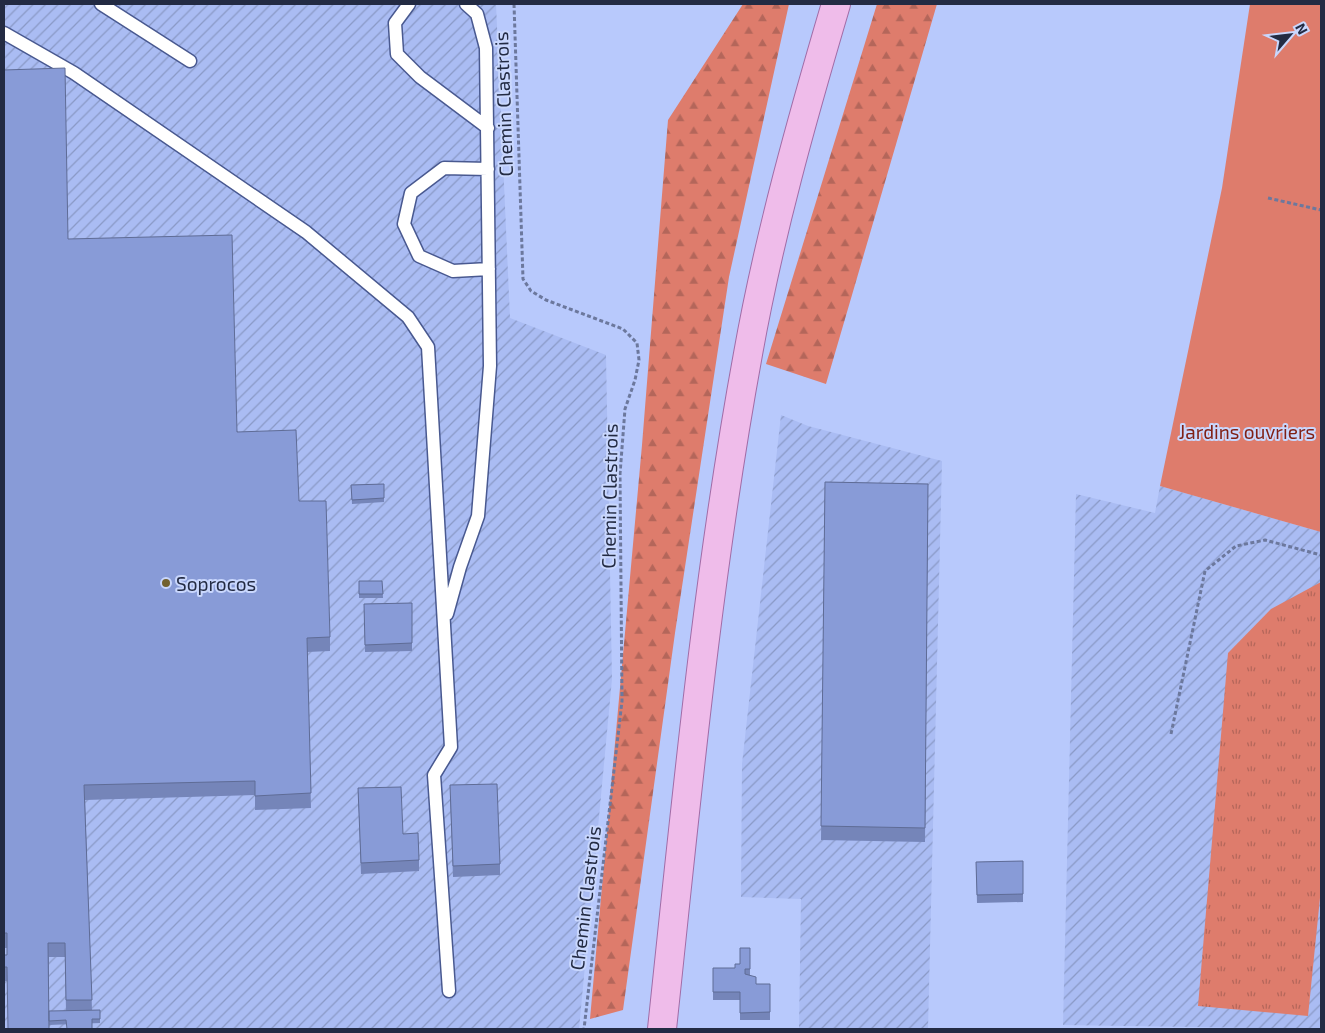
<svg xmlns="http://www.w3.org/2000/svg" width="1325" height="1033" font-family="'Exo 2',sans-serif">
	<defs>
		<pattern id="industrial-furrows" width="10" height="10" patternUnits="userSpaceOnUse" patternTransform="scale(1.25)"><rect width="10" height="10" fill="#aabcf3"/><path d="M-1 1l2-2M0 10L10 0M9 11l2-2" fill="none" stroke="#8a99c6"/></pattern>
		<pattern id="grass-tufts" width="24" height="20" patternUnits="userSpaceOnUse" patternTransform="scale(1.25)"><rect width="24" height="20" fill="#de7c6c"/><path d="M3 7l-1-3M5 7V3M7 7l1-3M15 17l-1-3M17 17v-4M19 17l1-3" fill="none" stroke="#b4665a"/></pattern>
		<pattern id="forest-firs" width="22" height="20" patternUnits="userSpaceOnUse" patternTransform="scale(1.25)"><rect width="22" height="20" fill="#de7c6c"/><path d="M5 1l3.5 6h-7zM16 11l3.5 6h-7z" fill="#b4665a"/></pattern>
	</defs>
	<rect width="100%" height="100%" fill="#b8c9fc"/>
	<!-- industrial -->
	<path fill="url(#industrial-furrows)" d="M 4,4 L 496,4 L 510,318 L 606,355 L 612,679 L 579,1029 L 4,1029 Z
		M 781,415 L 808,426 L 942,461 L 928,1029 L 799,1029 L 801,899 L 741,897 L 742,764 Z
		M 1160,486 L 1321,532 L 1321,1029 L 1063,1025 L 1076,494 L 1155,513 Z"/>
	<!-- grass -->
	<path fill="url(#grass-tufts)" d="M 1321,582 L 1321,888 L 1308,1016 L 1198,1006 L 1228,653 L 1271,609 Z"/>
	<!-- forest -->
	<path fill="url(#forest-firs)" d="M 743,4 L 789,4 L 729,277 L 675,633 L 623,1010 L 590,1019 L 642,445 L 668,120 Z
		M 877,4 L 937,4 L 826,384 L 766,364 Z"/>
	<!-- garden -->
	<path fill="#de7c6c" d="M 1250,4 L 1321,4 L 1321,532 L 1160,486 L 1222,188 Z"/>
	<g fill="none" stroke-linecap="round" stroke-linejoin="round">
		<defs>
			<path id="lane" d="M 101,4 L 190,61
				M 409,4 L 395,23 L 397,54 L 420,77 L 488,128
				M 4,33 L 74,73 L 306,232 L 408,317 L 428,347 L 451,747 L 434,775 L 449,991
				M 488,169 L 444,168 L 411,193 L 404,224 L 419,256 L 453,271 L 489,269
				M 447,614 L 460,567 L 478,516 L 490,366 L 486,48 L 477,14 L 466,4"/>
			<path id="primary" d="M 662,1029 C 686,804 707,577 748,354 C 769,236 802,119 836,4"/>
		</defs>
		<!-- lane casing -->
		<use href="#lane" stroke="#495990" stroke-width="15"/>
		<!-- primary casing -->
		<use href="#primary" stroke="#a16ca6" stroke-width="30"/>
		<!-- path -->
		<path stroke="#6c789d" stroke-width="3" stroke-dasharray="4 2.5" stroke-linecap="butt" d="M 514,4 L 523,279 L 531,291 L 546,300 L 623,329 L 637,343 L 639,360 L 635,380 L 625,409 L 620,474 L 622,701 L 584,1029
			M 1268,198 L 1321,210
			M 1171,734 L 1205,571 L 1236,546 L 1265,540 L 1321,555"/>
		<!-- lane -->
		<use href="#lane" stroke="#fff" stroke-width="12"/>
		<!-- primary -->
		<use href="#primary" stroke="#efbcea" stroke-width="28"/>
	</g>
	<!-- wall -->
	<path fill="#7585b9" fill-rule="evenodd" d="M 4,70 L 68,239 L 299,501 L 330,637 L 330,651 L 307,652 L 311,808 L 255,810 L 255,795 L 85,800 L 92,1010 L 100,1010 L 100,1023 L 49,1025 L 7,981 L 4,981 L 4,955 L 7,955 L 7,948 L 4,948 ZM 49,957 L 65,957 L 66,1011 L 49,1011 Z
		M 825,482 L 928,484 L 925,842 L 821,840 Z
		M 384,484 L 384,502 L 352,504 L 351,485 Z
		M 359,581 L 382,581 L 383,598 L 359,598 Z
		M 412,603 L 412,651 L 365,652 L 364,604 Z
		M 358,788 L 403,834 L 419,860 L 419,871 L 361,874 Z
		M 450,796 L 500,864 L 500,875 L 453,877 Z
		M 1023,861 L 1023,902 L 977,903 L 976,862 Z
		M 750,948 L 750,975 L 756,984 L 770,984 L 770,1020 L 740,1020 L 740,1000 L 713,1000 L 713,968 L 735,968 L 740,964 Z"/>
	<!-- building -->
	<path fill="#889bd7" stroke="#5f6c96" d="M 65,68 L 68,239 L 232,235 L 237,432 L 296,430 L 299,501 L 326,501 L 330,637 L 307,638 L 311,793 L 255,796 L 255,781 L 84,785 L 92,1000 L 66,1000 L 65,943 L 48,943 L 49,1029 L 8,1029 L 7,967 L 4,967 L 4,955 L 7,955 L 7,933 L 4,933 L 4,70 Z
		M 825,482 L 928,484 L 925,828 L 821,826 Z
		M 384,484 L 384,498 L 352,500 L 351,485 Z
		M 359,581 L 382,581 L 383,594 L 359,594 Z
		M 412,603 L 412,643 L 365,645 L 364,604 Z
		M 497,784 L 500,864 L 453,866 L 450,785 Z
		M 401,787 L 403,834 L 418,833 L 419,860 L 361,863 L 358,788 Z
		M 1023,861 L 1023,894 L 977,895 L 976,862 Z
		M 740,948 L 750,948 L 750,969 L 745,969 L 745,974 L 756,977 L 756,984 L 770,984 L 770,1012 L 740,1013 L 740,992 L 713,992 L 713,968 L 735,968 L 735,964 L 740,964 Z
		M 100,1010 L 100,1019 L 92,1019 L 92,1029 L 67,1029 L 66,1020 L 49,1021 L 49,1011 Z"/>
	<!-- markers -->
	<circle fill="#72612f" stroke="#c9d7fd" stroke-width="2" cx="166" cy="583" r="5"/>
	<g text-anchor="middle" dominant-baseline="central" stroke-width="4" stroke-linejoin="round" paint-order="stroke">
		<!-- street labels -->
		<g font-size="19" fill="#232b43" stroke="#c9d7fd">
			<text transform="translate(503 104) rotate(-92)">Chemin Clastrois</text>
			<text transform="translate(609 496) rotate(-89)">Chemin Clastrois</text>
			<text transform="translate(585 898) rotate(-83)">Chemin Clastrois</text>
		</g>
		<!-- park labels -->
		<g font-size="19" fill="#802015" stroke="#c9d7fd">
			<text x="1247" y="431">Jardins ouvriers</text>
		</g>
		<!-- poi labels -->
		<g font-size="19" fill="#232b43" stroke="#c9d7fd" text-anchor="start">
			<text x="176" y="583">Soprocos</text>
		</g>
	</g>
	<!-- border -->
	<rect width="1325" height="1033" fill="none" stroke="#232b43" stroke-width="10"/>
	<!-- north arrow -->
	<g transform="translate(1290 35) rotate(62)" stroke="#c9d7fd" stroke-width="4" paint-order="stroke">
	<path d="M0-4L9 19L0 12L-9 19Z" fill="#232b43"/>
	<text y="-8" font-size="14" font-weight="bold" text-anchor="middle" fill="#232b43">N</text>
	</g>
</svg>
